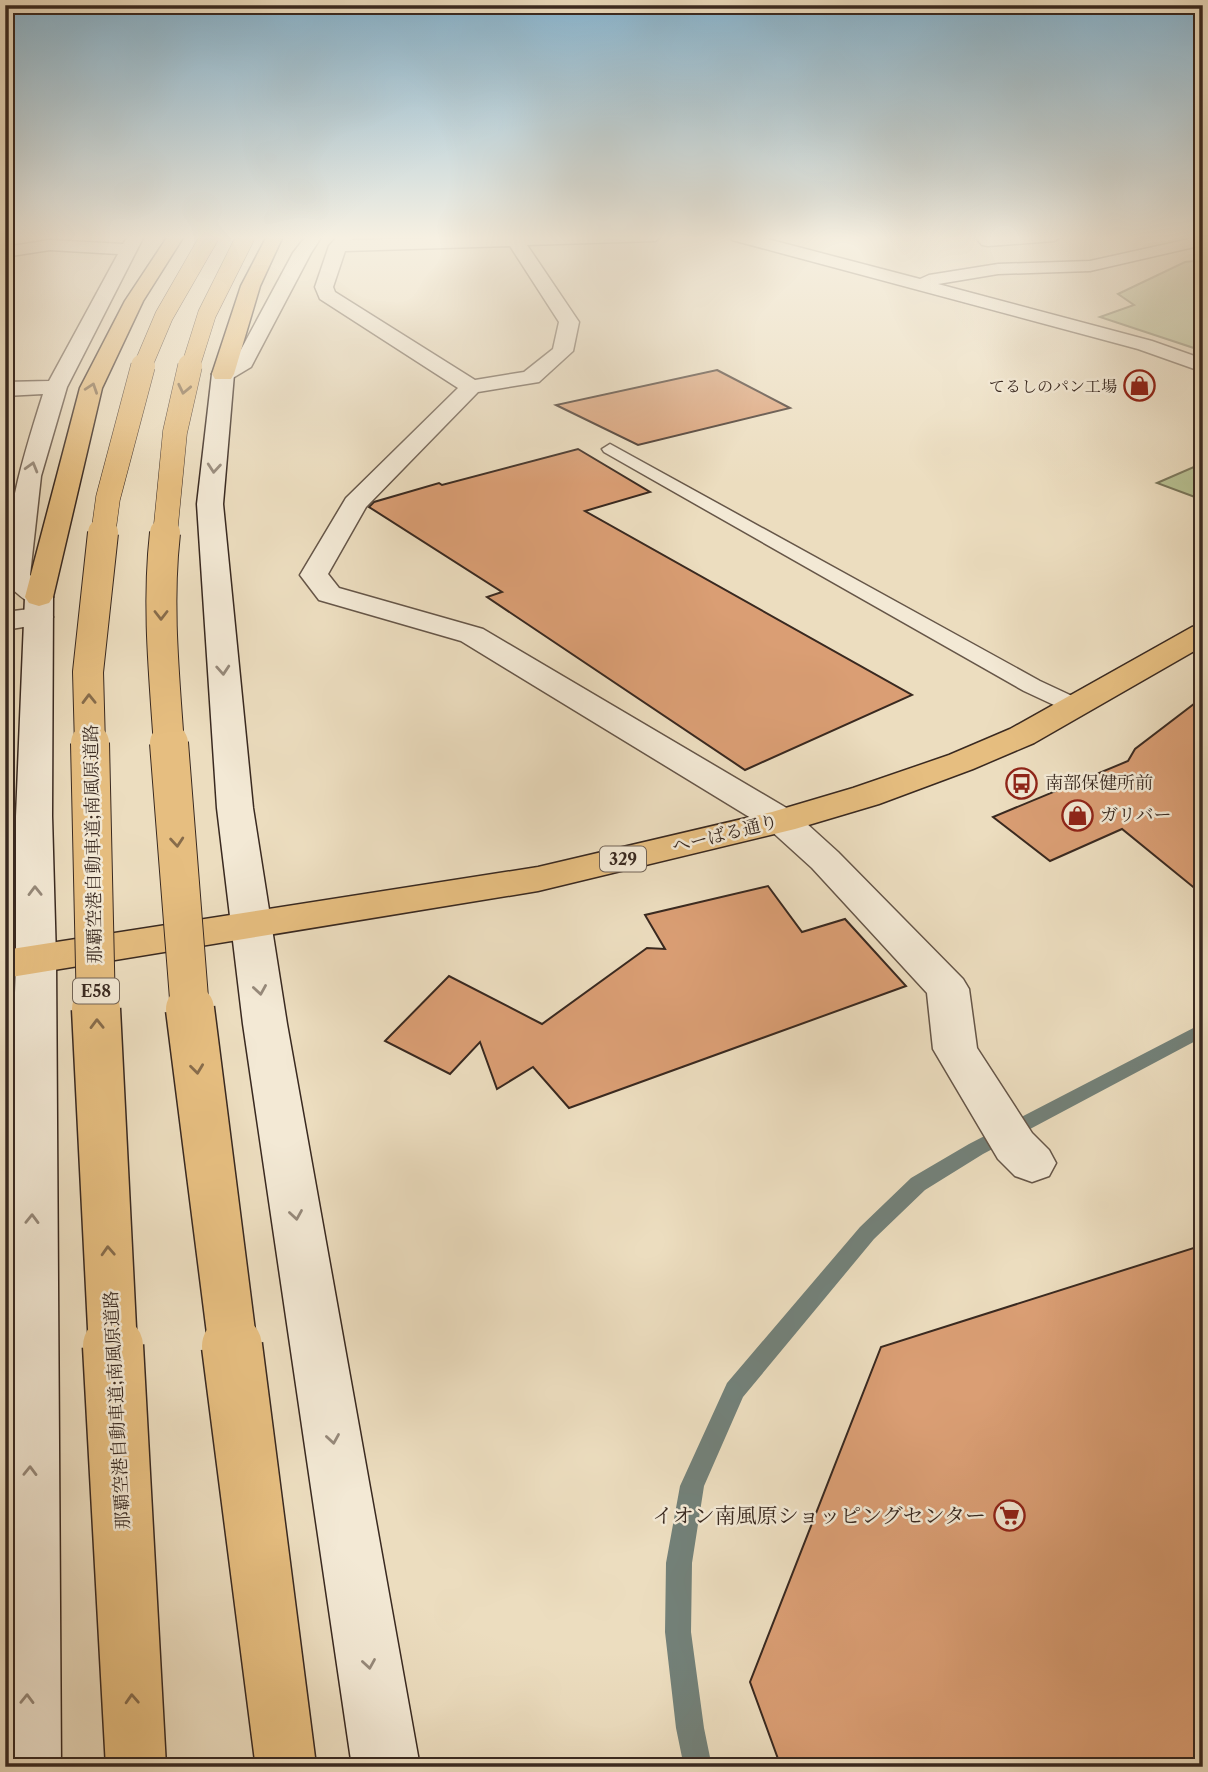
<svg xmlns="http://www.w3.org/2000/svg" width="1208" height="1772" font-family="'Libre Caslon Text','Noto Serif JP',serif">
	<rect width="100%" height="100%" fill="#ecddbf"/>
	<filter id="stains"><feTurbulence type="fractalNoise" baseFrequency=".00286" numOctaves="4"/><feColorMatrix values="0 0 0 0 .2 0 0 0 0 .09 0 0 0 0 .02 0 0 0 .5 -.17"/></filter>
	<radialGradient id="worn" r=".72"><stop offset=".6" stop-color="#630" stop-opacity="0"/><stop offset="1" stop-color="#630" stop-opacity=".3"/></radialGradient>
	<!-- green -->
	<path fill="#b7c192" stroke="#787559" stroke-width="2" d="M 1203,260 L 1203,351 L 1100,317 L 1134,305 L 1118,294 L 1185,262 Z
		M 1203,463 L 1203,500 L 1157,483 Z"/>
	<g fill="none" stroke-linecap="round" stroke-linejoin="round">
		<!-- stream -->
		<path fill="#738179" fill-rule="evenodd" d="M 1203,1023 L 1203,1037 L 983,1154 L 925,1190 L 874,1239 L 743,1397 L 704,1486 L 692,1563 L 691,1632 L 704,1728 L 712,1767 L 684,1767 L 676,1728 L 665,1632 L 666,1563 L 680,1486 L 727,1383 L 860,1227 L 911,1178 L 969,1144 Z"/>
	</g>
	<!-- building -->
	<path fill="#da9e74" stroke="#392920" stroke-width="2" d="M 717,370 L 790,408 L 638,445 L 556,405 Z
		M 578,449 L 650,492 L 585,511 L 912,695 L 745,770 L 487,597 L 502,592 L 369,507 L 374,502 L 439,483 L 442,485 Z
		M 1203,697 L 1203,895 L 1122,829 L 1050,861 L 993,817 L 1128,761 L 1135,749 Z
		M 768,886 L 802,932 L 845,919 L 906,986 L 569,1108 L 533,1067 L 497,1089 L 480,1042 L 450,1074 L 385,1041 L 449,976 L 542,1024 L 647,948 L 665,949 L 645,915 Z
		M 1203,1245 L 1203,1767 L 781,1767 L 750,1682 L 881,1347 Z"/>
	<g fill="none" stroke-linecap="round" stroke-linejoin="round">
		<defs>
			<path id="lane" d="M 610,444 L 1040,681 L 1085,702 L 1088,707 L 1085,712 L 1069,712 L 1024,691 L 604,452 L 602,449 Z"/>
			<path id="street" d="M 128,236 L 144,236 L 67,387 L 41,476 L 30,575 L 53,597 L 49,603 C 29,608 19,595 5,582 C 5,515 23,457 43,394 L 5,396 L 5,382 L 49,381 L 118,254 L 50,250 L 5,257 L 5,247 L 50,240 L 123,244 Z
				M 306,236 L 322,236 L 311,253 L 251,367 L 231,379 L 215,379 L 212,374 L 215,369 L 236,359 L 293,253 Z
				M 338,236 L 355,236 L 352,240 L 505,236 L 663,236 L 655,241 L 527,245 L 579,322 L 573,351 L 539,382 L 478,392 L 366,507 L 328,574 L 339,588 L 483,629 L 795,813 L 838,852 L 963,979 L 969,989 L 977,1048 L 1032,1133 L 1049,1150 L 1056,1163 L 1049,1176 L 1032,1182 L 1015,1176 L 998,1159 L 933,1049 L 927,993 L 812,868 L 769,829 L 461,641 L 319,600 L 300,575 L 346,498 L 458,388 L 320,299 L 315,287 L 329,246 ZM 510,246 L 559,322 L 553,349 L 524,372 L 475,380 L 335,292 L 333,287 L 345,251 Z
				M 730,236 L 756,236 L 920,279 L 929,275 L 998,264 L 1090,261 L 1203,236 L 1203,245 L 1090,271 L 998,274 L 938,284 L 1152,341 L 1203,359 L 1203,372 L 1138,349 L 732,240 Z
				M 974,236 L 1062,236 L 1054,241 L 988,246 L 982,245 Z
				M 38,608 L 48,611 L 53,617 L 48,623 L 5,630 L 5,612 Z"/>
			<path id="secondary" d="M 223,368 L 231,369 L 234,374 L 223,504 L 253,808 L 287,1024 L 420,1767 L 352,1767 L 243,1024 L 217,808 L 197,504 L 212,374 L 215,369 Z
				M 39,588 L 49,591 L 53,597 L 52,816 L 56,959 L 61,1767 L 5,1767 L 5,1327 L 16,959 L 16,816 L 25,597 L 29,591 Z"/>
			<path id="highway" d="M 168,236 L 184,236 L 143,301 L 102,388 L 53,597 L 49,603 L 39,606 L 29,603 L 25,597 L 80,388 L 125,301 Z
				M 267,236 L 283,236 L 260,286 L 234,374 L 231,379 L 215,379 L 212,374 L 241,286 Z
				M 1203,624 L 1203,646 L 1034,743 L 973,769 L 879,804 L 795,829 L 538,891 L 5,978 L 5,950 L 538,867 L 772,812 L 853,788 L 949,755 L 1010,729 L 1192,627 Z"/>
		</defs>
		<!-- lane casing -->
		<use href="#lane" stroke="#665648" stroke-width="3"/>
		<!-- street casing -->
		<use href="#street" stroke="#665648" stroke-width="3"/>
		<!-- secondary casing -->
		<use href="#secondary" stroke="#392920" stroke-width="3"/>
		<!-- highway casing -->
		<use href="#highway" stroke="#392920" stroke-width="3"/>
		<!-- lane -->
		<use href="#lane" fill="#f3e9d5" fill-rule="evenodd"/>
		<!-- street -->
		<use href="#street" fill="#f3e9d5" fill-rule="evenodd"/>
		<!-- secondary -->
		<use href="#secondary" fill="#f3e9d5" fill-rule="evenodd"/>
		<!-- highway -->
		<use href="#highway" fill="#e6be80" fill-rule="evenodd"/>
		<defs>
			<path id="highway-bridge-far5" d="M 142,368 L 164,316 L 210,236
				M 190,368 L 207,314 L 246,236"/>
			<path id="highway-bridge-far4" d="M 103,535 L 108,498 L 143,366
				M 165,535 L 175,432 L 190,366"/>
			<path id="highway-bridge-far3" d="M 165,533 C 157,604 164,674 169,745
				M 90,745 L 88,672 L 103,533"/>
			<path id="highway-bridge-far2" d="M 90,743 L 96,1011
				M 169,743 L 190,1011"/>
			<path id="highway-bridge-far1" d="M 96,1009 L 113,1348
				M 190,1009 L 233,1348"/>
			<path id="highway-bridge" d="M 113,1346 L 136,1767
				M 232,1346 L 286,1767"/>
		</defs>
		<!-- highway-bridge-far5 casing -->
		<use href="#highway-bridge-far5" stroke="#392920" stroke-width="19" stroke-linecap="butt"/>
		<!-- highway-bridge-far4 casing -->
		<use href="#highway-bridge-far4" stroke="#392920" stroke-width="25" stroke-linecap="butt"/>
		<!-- highway-bridge-far3 casing -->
		<use href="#highway-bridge-far3" stroke="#392920" stroke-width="32" stroke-linecap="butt"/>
		<!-- highway-bridge-far2 casing -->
		<use href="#highway-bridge-far2" stroke="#392920" stroke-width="40" stroke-linecap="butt"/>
		<!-- highway-bridge-far1 casing -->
		<use href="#highway-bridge-far1" stroke="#392920" stroke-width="51" stroke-linecap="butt"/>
		<!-- highway-bridge casing -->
		<use href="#highway-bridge" stroke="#392920" stroke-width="63" stroke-linecap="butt"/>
		<!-- highway-bridge-far5 -->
		<use href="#highway-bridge-far5" stroke="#e6be80" stroke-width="18"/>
		<!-- highway-bridge-far4 -->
		<use href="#highway-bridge-far4" stroke="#e6be80" stroke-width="24"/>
		<!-- highway-bridge-far3 -->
		<use href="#highway-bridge-far3" stroke="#e6be80" stroke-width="30"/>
		<!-- highway-bridge-far2 -->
		<use href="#highway-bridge-far2" stroke="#e6be80" stroke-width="38"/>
		<!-- highway-bridge-far1 -->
		<use href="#highway-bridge-far1" stroke="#e6be80" stroke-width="48"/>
		<!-- highway-bridge -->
		<use href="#highway-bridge" stroke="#e6be80" stroke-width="60"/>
	</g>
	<!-- one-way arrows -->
	<defs><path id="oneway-chevron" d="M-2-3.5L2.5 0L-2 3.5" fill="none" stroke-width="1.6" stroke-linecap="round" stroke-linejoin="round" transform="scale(1.75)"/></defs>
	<g stroke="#876c4b">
		<use href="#oneway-chevron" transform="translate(92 388) rotate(-71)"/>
		<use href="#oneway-chevron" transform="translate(184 389) rotate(102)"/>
		<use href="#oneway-chevron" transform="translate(161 615) rotate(90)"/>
		<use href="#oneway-chevron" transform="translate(89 699) rotate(-91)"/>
		<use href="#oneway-chevron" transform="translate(177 842) rotate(85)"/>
		<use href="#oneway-chevron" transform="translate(97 1024) rotate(-91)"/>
		<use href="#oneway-chevron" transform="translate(197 1069) rotate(83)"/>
		<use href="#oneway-chevron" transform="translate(108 1251) rotate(-93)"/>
		<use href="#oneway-chevron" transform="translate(132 1699) rotate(-93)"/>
	</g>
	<g stroke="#96897a">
		<use href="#oneway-chevron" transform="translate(32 467) rotate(-74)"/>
		<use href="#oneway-chevron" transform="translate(214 468) rotate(95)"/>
		<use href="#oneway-chevron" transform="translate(223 670) rotate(86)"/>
		<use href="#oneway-chevron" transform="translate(35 891) rotate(-91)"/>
		<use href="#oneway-chevron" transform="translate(260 990) rotate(81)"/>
		<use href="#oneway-chevron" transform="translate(296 1215) rotate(81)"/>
		<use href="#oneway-chevron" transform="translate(32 1219) rotate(-89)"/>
		<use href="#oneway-chevron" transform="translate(333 1439) rotate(81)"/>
		<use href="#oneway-chevron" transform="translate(30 1471) rotate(-89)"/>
		<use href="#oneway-chevron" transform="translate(369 1664) rotate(81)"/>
		<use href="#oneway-chevron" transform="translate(27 1699) rotate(-89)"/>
	</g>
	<!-- sky -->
	<linearGradient id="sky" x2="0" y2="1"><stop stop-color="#88b7d3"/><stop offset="0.49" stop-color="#f6f0e2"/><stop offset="1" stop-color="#f6f0e2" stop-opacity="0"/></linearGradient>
	<rect width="1208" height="484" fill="url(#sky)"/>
	<!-- icons -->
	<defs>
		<symbol id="shop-ring" viewBox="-11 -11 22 22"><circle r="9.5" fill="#f3e9d5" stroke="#8f2418" stroke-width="1.5"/><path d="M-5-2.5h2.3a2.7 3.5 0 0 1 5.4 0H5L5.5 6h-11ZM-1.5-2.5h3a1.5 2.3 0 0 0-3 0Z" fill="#8f2418"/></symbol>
		<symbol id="bus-ring" viewBox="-11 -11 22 22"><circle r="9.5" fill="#f3e9d5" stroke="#8f2418" stroke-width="1.5"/><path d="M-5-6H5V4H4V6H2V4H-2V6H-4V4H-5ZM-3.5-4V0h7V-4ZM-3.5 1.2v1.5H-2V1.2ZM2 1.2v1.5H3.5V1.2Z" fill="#8f2418"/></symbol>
		<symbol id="supermarket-ring" viewBox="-11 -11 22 22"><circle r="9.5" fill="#f3e9d5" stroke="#8f2418" stroke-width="1.5"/><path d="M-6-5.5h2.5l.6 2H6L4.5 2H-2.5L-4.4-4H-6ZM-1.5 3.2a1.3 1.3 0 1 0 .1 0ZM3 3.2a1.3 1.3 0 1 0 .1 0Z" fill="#8f2418"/></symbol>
	</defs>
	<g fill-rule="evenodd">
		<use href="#shop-ring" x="1122" y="368" width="35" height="35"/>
		<use href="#bus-ring" x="1004" y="766" width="35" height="35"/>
		<use href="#shop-ring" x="1060" y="798" width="35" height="35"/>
		<use href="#supermarket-ring" x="992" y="1498" width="35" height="35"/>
	</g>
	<g text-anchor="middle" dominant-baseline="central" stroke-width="5" stroke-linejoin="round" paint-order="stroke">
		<!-- far-poi labels -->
		<g font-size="16" fill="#392920" stroke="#f3e9d5" text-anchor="end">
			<text x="1117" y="386">てるしのパン工場</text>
		</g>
		<!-- shield labels -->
		<g fill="#f3e9d5" stroke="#716356" stroke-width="2">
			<rect x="600" y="846.5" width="46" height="25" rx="5"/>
			<rect x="73" y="978.5" width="46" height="25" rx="5"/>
		</g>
		<g font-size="16" font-weight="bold" fill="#392920">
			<text x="623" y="859">329</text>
			<text x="96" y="991">E58</text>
		</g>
		<!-- poi labels -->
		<g font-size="18" fill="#392920" stroke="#f3e9d5" text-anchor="start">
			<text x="1045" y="783">南部保健所前</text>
			<text x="1100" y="815">ガリバー</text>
		</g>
		<!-- street labels -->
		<g font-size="18" fill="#392920" stroke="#f3e9d5">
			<text transform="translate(725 834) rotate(-14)">へーばる通り</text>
			<text transform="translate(93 844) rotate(-91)">那覇空港自動車道;南風原道路</text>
			<text transform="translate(117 1410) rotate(-93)">那覇空港自動車道;南風原道路</text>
		</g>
		<!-- near-poi labels -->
		<g font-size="21" fill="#392920" stroke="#f3e9d5" text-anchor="end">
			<text x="986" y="1515">イオン南風原ショッピングセンター</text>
		</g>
	</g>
	<!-- margin -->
	<rect width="1208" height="1772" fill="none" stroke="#ecddbf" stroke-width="28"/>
	<rect x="7" y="7" width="1194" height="1758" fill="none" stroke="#392920" stroke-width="3.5"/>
	<rect x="14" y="14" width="1180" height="1744" fill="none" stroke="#392920" stroke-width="2"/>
	<rect width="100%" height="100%" filter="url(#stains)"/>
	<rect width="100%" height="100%" fill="url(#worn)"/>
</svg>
